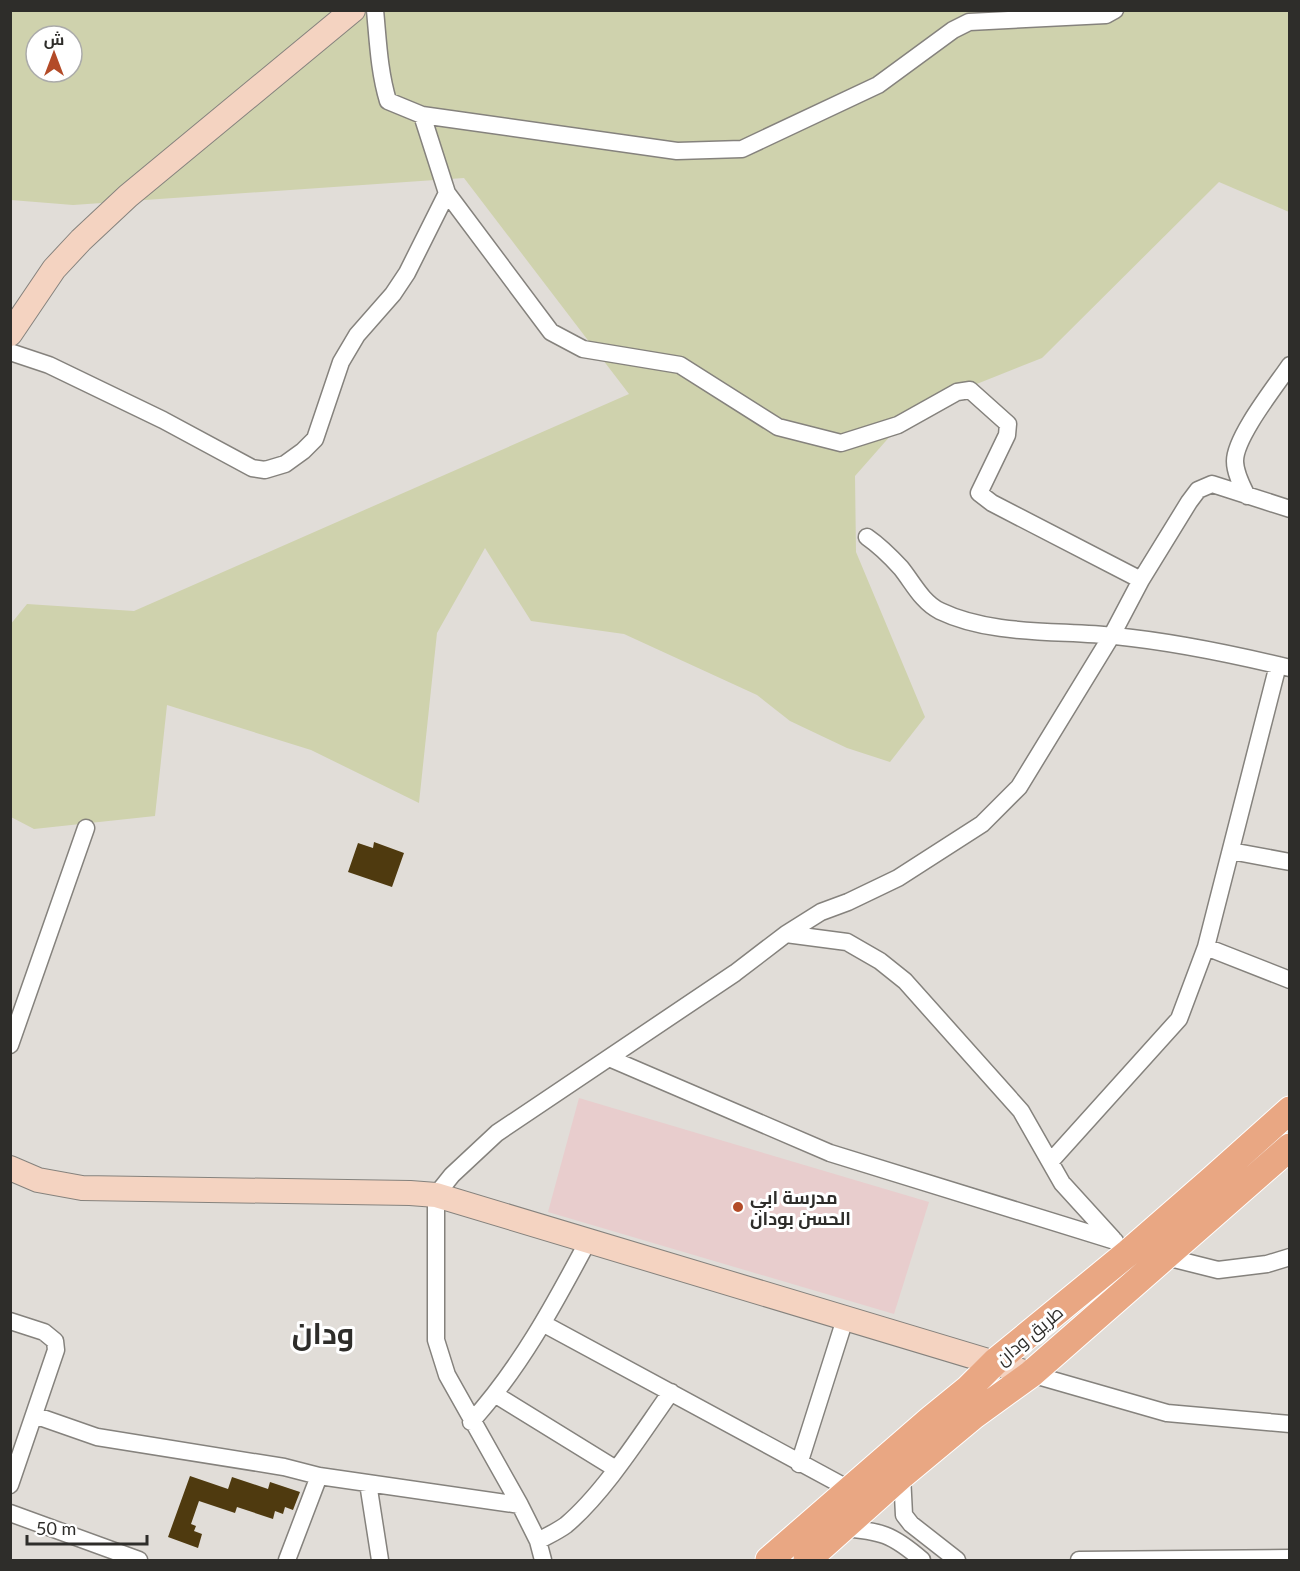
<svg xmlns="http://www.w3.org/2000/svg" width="1300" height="1571" font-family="Lato,Cairo,sans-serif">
	<rect width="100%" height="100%" fill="#e1ddd8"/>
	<!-- education -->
	<path fill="#e8cdcd" d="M 579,1098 L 929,1202 L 894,1314 L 548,1212 Z"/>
	<!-- green -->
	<path fill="#cfd2ad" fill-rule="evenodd" d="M 11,11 L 1289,11 L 1289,212 L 1219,182 L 1042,358 L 914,409 L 855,476 L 856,552 L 925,717 L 890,762 L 847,748 L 790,721 L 757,695 L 624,634 L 531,621 L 485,548 L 437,633 L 419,803 L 311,750 L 167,705 L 155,816 L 34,829 L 11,817 L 10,625 L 27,604 L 134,611 L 629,394 L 464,178 L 73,205 L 11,200 ZM 36,36 L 72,36 L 72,72 L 36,72 Z"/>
	<!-- building -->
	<path fill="#4f3a0f" d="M 374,842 L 404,853 L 392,887 L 348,872 L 358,843 L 373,848 Z
		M 190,1476 L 228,1489 L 232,1477 L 268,1489 L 270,1482 L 300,1492 L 293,1510 L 285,1507 L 283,1514 L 275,1511 L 273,1519 L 237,1507 L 235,1513 L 199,1501 L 191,1524 L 196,1526 L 194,1531 L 202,1534 L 198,1548 L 168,1537 Z"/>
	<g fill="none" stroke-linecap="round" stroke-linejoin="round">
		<defs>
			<path id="street" d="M 375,10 C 378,41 379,71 388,101 L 422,115 L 677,151 L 742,149 L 878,85 L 953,30 L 969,22 L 1106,15 L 1115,10
				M 447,193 L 551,332 L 583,349 L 680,365 L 778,427 L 841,443 L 898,425 L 957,392 L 970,390 L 1008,424 L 1007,435 L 979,493 L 992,503 L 1141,580
				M 10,352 L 49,365 L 163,420 L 252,468 L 265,470 L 285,464 L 303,451 L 315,439 L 341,362 L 357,335 L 393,294 L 407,273 L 447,193 L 422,115
				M 1247,496 C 1242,486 1235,473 1235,461 C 1235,437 1275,387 1290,365
				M 867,537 C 880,546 890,556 901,568 C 913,583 922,602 940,611 C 992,636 1059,630 1115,636 C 1174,642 1232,654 1290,668
				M 1231,851 L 1290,862
				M 786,934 L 847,942 L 880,961 L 905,981 L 1021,1111 L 1062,1183 L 1113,1239
				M 1206,947 L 1290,980
				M 10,1045 L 86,828
				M 609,1058 L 830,1153 L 1115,1241
				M 1051,1161 L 1179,1019 L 1206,947 L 1278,665
				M 1166,1257 L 1218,1270 L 1267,1264 L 1290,1257
				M 10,1321 L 44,1332 L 55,1341 L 56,1350 L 10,1485
				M 544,1324 L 849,1489
				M 1031,1374 L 1167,1413 L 1290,1424
				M 496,1395 L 616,1469
				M 34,1415 L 97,1437 L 284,1467 L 319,1476 L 287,1560
				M 471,1422 C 520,1368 554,1305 588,1241
				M 799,1464 L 845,1319
				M 902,1475 L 904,1515 L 911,1524 L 957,1560
				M 319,1476 L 520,1505
				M 368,1483 L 380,1560
				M 10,1513 L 139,1560
				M 842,1528 C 881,1531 892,1534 922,1560
				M 538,1541 C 547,1536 558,1531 566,1525 C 605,1492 641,1434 671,1392
				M 543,1560 L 538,1541 L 520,1505 L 447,1375 L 436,1340 L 436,1195 L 452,1175 L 497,1133 L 735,973 L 786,934 L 821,912 L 848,902 L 898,878 L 982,824 L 1019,787 L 1112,635 L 1141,580 L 1189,502 L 1198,490 L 1212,484 L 1290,509
				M 1079,1560 L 1290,1558"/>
			<path id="secondary" d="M 10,334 L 54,269 L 81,240 L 128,196 L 353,10
				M 10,1168 L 38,1180 L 82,1188 L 410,1193 L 436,1195 L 1031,1374"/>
			<path id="primary" d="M 769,1560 L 930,1420 L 968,1389 L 995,1362 L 1128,1253 L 1214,1178 L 1290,1110
				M 807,1560 L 902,1475 L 973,1416 L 1031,1374 L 1290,1147"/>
		</defs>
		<!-- street casing -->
		<use href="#street" stroke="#85827d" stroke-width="19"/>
		<!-- secondary casing -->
		<use href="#secondary" stroke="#85827d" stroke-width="26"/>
		<!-- primary casing -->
		<use href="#primary" stroke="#fff" stroke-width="29"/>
		<!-- street -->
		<use href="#street" stroke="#fff" stroke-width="16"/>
		<!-- secondary -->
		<use href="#secondary" stroke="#f4d3c1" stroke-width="24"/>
		<!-- primary -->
		<use href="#primary" stroke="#e9a783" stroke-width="27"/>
	</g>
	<!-- markers -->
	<circle fill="#b34b28" stroke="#fff" stroke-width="2" cx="738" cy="1207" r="6"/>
	<g text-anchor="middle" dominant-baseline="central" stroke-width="6" stroke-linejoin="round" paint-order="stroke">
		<!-- poi labels -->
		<g font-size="18" font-weight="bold" fill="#2e2d2a" stroke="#fff" text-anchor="start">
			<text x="750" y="1197">مدرسة ابي<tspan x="750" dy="21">الحسن بودان</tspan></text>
		</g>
		<!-- street labels -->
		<g font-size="18" fill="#2e2d2a" stroke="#fff">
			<text transform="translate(1029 1335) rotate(-40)">طريق ودان</text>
		</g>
		<!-- town labels -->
		<g font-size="30" font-weight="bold" fill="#2e2d2a" stroke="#fff">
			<text x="323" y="1332">ودان</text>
		</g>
	</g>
	<!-- border -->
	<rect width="1300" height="1571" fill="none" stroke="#2e2d2a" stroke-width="24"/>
	<!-- north arrow -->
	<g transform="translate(54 54)"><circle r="28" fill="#ffffff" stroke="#ababaa" stroke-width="1.5"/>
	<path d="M0-4.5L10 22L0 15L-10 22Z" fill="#b34b28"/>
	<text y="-9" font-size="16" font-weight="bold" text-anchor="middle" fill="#2e2d2a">ش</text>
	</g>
	<!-- scale -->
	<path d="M27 1535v9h120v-9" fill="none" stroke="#2e2d2a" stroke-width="3"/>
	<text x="36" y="1535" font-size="18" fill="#2e2d2a" stroke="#ffffff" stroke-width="4.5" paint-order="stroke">50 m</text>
</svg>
